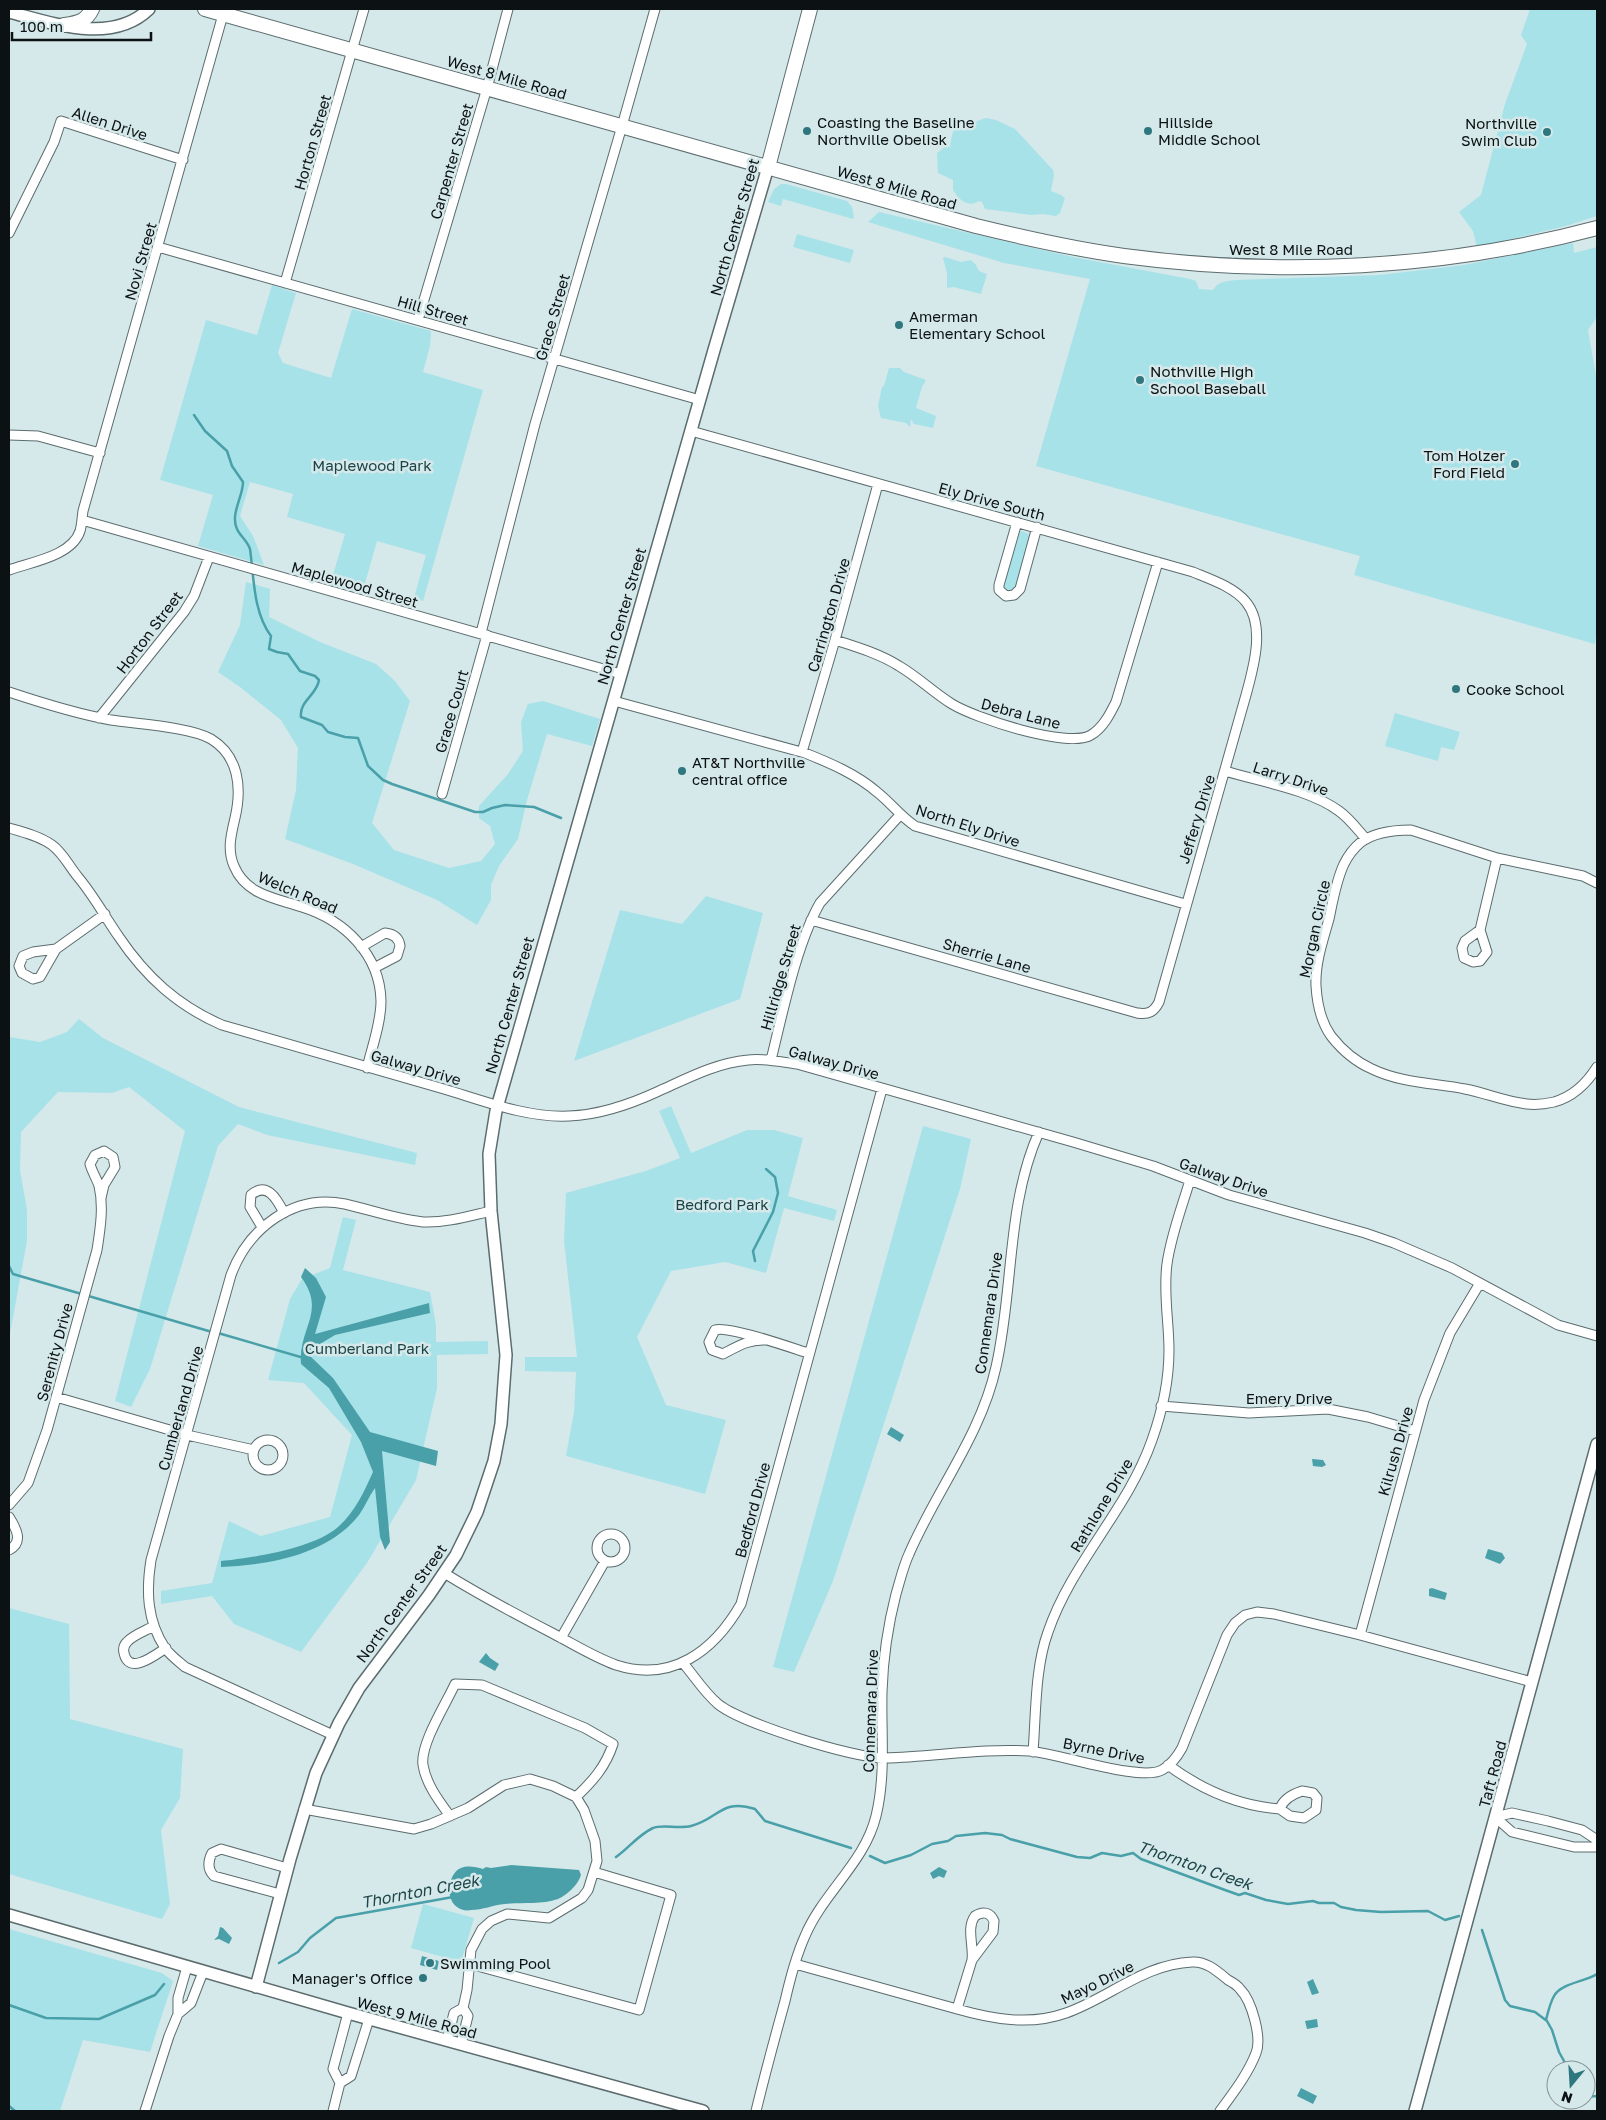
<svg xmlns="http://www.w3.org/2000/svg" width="1606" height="2120" font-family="'Golos Text',sans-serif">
	<rect width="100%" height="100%" fill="#d5e8ea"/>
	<!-- green -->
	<path fill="#a8e2e9" d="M 1530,9 L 1597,9 L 1597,216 L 1566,226 L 1477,247 L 1473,231 L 1459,212 L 1481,195 L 1505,104 L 1527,44 L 1521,35 Z
		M 986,118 L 996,120 L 1015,129 L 1053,170 L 1054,175 L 1051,191 L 1061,195 L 1065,198 L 1060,213 L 1056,216 L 1043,214 L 1031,215 L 985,209 L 982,202 L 979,201 C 968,208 959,200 953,190 L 953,180 L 938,173 L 937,153 L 945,147 L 950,147 C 954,120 955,131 975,122 C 979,121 981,119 986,118 Z
		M 781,184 L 786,184 L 847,201 L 852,207 L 854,217 L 853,219 L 783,199 L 781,206 L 768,202 L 774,189 Z
		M 879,212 L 1073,257 L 1190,279 L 1196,281 L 1199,289 L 1213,290 C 1218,281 1227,281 1237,280 L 1379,275 L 1464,265 L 1573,243 L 1574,253 L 1597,247 L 1597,317 L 1588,330 L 1597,381 L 1597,628 L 1595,644 L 1354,575 L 1360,556 L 1036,466 L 1090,279 L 1004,263 L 868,222 Z
		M 797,234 L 854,250 L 850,263 L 793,247 Z
		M 945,257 L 961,262 L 971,260 L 976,265 L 979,271 L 987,274 L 981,294 L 953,287 L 947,288 L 947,273 L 943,258 Z
		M 272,285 L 296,293 L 278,353 L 283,363 L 331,378 L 352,309 L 431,331 L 430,346 L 423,372 L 483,390 L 423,601 L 414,598 L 426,555 L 377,541 L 362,594 L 330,585 L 345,534 L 287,517 L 293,494 L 250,482 L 240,516 L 253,536 L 264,565 L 198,546 L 213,495 L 160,480 L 206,320 L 257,335 Z
		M 889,368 L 900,368 L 904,372 L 926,380 L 922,387 L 916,408 L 936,416 L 933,428 L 914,424 L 911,419 L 910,427 L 906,423 L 881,418 L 878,406 L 882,387 L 884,386 Z
		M 1022,531 L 1029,534 L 1030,538 L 1016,587 L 1009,592 L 1004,590 L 1003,584 L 1019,532 Z
		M 246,582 L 270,589 L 269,617 L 320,642 L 376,664 L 394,680 L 410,701 L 372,823 L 394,850 L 449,868 L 481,861 L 495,844 L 490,826 L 479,818 L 479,806 L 508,774 L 523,751 L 521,722 L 528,704 L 543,701 L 600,719 L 592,746 L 547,734 L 527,800 L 518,839 L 499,866 L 491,885 L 491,900 L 477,925 L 437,900 L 353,864 L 285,839 L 296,790 L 298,748 L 281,720 L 240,687 L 218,672 L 240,625 Z
		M 1395,713 L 1460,732 L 1454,750 L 1441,747 L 1438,761 L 1385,746 Z
		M 706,896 L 763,913 L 740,999 L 574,1061 L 620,910 L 682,924 Z
		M 79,1019 L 103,1038 L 239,1107 L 417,1153 L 415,1165 L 267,1135 L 238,1124 L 218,1146 L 150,1369 L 131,1407 L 115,1401 L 185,1131 L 129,1087 L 112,1093 L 58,1092 L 21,1132 L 20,1170 L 27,1210 L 27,1241 L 9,1339 L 9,1037 L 40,1042 L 67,1032 Z
		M 671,1106 L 691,1153 L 747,1130 L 774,1130 L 803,1138 L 788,1196 L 837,1210 L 834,1221 L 784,1208 L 766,1273 L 725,1262 L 671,1271 L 637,1337 L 666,1405 L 726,1420 L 705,1494 L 566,1456 L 574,1412 L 576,1372 L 525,1371 L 525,1357 L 577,1357 L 564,1241 L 566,1193 L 646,1171 L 680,1158 L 659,1111 Z
		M 923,1126 L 971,1139 L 960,1189 L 833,1581 L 794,1672 L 773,1667 Z
		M 343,1217 L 356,1220 L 343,1270 L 430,1292 L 436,1325 L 436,1342 L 488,1341 L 488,1354 L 437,1355 L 437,1388 L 416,1480 L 367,1563 L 301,1652 L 234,1624 L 212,1596 L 161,1604 L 161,1591 L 212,1583 L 229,1521 L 261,1536 L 330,1517 L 352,1435 L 304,1383 L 268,1380 L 290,1299 L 302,1279 L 330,1268 Z
		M 9,1608 L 69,1624 L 70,1719 L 183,1749 L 180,1798 L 161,1830 L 170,1904 L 162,1919 L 9,1874 Z
		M 423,1904 L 474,1918 L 461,1962 L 411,1948 Z
		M 9,1929 L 162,1973 L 173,1981 L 150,2052 L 83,2040 L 60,2111 L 9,2111 Z"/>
	<!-- water -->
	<path fill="#49a0a9" d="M 305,1268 L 316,1278 L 326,1297 L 315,1334 L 429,1303 L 430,1313 L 335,1335 L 315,1347 L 310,1356 L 333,1378 L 370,1432 L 438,1451 L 436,1466 L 382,1451 L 390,1542 L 385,1550 L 380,1537 L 375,1488 C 369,1496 365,1507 359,1515 C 328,1555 268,1565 221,1567 L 221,1561 C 253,1558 315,1548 338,1527 C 355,1512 364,1492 373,1472 L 361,1442 L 329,1388 L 301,1364 C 298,1328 327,1312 301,1277 Z
		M 891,1427 L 904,1435 L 900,1442 L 887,1434 Z
		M 1312,1459 L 1323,1460 L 1326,1465 L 1322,1467 L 1313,1466 Z
		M 1488,1549 L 1502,1553 L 1505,1558 L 1500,1564 L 1485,1558 Z
		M 1432,1588 L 1447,1593 L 1445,1600 L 1429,1596 L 1429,1589 Z
		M 486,1653 L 490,1658 L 499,1664 L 495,1671 L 479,1662 Z
		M 511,1865 L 579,1870 L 581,1875 C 578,1885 567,1895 558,1899 C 541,1905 522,1902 505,1904 C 493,1905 483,1910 471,1910 C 466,1911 461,1910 457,1907 C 445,1899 448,1873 461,1868 C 468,1865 476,1867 483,1869 L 486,1867 L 491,1868 Z
		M 939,1867 L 947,1871 L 944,1878 L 939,1876 L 933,1879 L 930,1873 Z
		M 220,1927 L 223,1928 L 232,1938 L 229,1944 L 219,1939 L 214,1940 L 218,1936 Z
		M 422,1956 L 439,1961 L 437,1970 L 420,1965 Z
		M 1313,1979 L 1319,1993 L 1312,1995 L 1307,1982 Z
		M 1317,2019 L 1318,2027 L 1307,2029 L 1305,2021 Z
		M 1301,2088 L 1317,2096 L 1313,2104 L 1297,2096 Z"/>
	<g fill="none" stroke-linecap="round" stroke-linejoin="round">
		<!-- stream -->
		<path stroke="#49a0a9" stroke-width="2.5" d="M 194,415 L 205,431 L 227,451 L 232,466 L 243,482 C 243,497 230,514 237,529 C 240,536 247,540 250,549 C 254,577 253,612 271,636 L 269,649 L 277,652 L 288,654 L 300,671 L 315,676 L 319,680 C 317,695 299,701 301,717 L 322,725 L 328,732 L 345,737 L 358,738 L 368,766 L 383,780 L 392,784 L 475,812 L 483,812 L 492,808 L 505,805 L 534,807 L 561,818
			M 755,1261 L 753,1251 L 773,1212 L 778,1193 L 775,1177 L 766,1169
			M 9,1266 L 13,1274 L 212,1332
			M 218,1333 L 304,1358
			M 870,1856 L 885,1863 L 911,1855 L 932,1844 L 948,1841 L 956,1836 L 985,1833 L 1002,1835 L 1010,1839 L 1077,1857 L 1090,1858 L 1102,1853 L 1121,1856 L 1133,1853 L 1141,1859 L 1225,1890 L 1239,1895 L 1245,1893 L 1266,1900 L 1288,1904 L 1313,1901 L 1319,1903 L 1334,1903 L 1341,1907 L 1356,1910 L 1381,1912 L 1428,1911 L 1445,1920 L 1459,1916
			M 616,1857 C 629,1848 638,1835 653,1828 C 661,1824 679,1829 691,1826 C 719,1819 721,1798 755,1809 L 765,1821 L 851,1848
			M 1482,1930 L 1505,2000 L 1510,2006 L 1535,2012 L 1547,2021 L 1552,2030 L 1559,2052 L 1569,2070
			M 279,1963 L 298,1952 L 310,1938 L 336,1918 L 453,1897
			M 9,2005 L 46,2018 L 99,2019 L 155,1995 L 164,1984
			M 1546,2020 C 1548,2012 1550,2003 1554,1996 C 1561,1983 1585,1982 1597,1974
			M 1586,2097 L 1597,2096
			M 9,2106 L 15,2111"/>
		<defs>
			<path id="minor" d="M 9,233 L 54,142 L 61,121 L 183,160
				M 158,247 L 700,400
				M 285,283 L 364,9
				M 418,320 L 487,88 L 508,9
				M 691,431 L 1193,572 C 1210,579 1234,587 1246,602 C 1266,626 1253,669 1246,695 L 1159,1002 C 1154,1012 1148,1015 1137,1013 L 811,920
				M 9,435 L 38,436 L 100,453
				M 82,520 L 621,674
				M 1017,522 L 999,585 L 999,590 L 1006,596 L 1014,595 L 1020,589 L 1037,527
				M 9,570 C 31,562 72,556 80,531 C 82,524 82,517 83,511 L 224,11
				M 481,633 L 535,424 L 622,126 L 655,9
				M 835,640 C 857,647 880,654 899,666 C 918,677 934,693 952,704 C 975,718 1068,749 1091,735 C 1103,728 1110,714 1116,702 L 1158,562
				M 9,692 C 42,703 77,714 111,720 C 136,724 191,727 211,739 C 239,756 242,788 235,818 C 231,835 227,850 234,866 C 246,895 275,898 302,907 C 344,920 380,954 381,1001 C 381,1023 372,1047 367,1068
				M 614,701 L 805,753 C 830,763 856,774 877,792 C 891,803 900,816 915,826 L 1185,904
				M 99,718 L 184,612 L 194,596 L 209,557
				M 802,752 L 835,640 L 878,484
				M 1225,771 C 1261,782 1309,789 1339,811 C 1350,819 1357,829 1366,839
				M 442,794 L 487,635
				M 9,828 C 23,832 39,836 52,845 C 63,853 69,866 78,877 C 94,896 105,917 119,937 C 146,977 178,1006 222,1025 C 296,1047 370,1068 444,1089 C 484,1101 527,1118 569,1116 C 600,1115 631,1104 659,1091 C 688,1078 716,1063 748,1060 C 764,1058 781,1062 797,1064 L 1073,1142 L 1153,1166 L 1229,1195 L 1365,1233 L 1394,1243 L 1452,1268 L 1558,1325 L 1597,1336
				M 1597,883 L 1583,876 L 1497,858 L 1411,830 C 1394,830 1374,832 1360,843 C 1354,848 1348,856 1344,864 C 1336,881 1333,900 1329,919 C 1323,940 1315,963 1316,986 C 1317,1002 1321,1022 1331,1036 C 1342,1050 1356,1062 1372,1069 C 1401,1083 1434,1083 1465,1089 C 1486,1093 1506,1102 1527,1104 C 1536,1105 1545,1104 1554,1102 C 1572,1097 1587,1083 1597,1067
				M 1480,930 L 1487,952 L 1480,961 L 1473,962 L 1464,958 L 1462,948 L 1465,941 L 1480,930 L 1497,858
				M 361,947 L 385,933 C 394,934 399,938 400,946 L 397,956 L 374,968
				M 56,949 L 40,977 L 33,979 L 22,973 L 19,966 L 23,956 L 33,952 L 56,949 L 105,914
				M 771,1060 C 783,1012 796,945 820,903 L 900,815
				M 262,1227 L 250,1207 L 251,1195 C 267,1181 277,1199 284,1213
				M 766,1340 C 749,1339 738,1346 723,1354 L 712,1350 L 709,1342 L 715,1330 C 727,1325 792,1348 808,1353
				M 56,1397 L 187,1435 L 254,1450
				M 1161,1406 L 1249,1413 L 1328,1409 L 1368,1417 L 1415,1431
				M253 1455a15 15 0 1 1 30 0a15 15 0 1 1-30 0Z
				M 9,1505 L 28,1483 L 47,1430 L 97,1250 C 100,1230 104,1207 99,1186 C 97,1179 92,1172 90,1164 L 95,1155 L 104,1151 L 113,1157 L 115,1167 L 104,1185 L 101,1198
				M 9,1517 C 16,1528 24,1542 9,1550
				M597 1548a14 14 0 1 1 28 0a14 14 0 1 1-28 0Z
				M 444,1573 C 480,1595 517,1615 554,1634 C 575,1645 594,1657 616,1665 C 672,1683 714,1651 741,1604 L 882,1089
				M 154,1626 C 145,1631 133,1635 127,1642 C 124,1645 123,1649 124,1653 C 129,1676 155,1655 166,1648
				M 1360,1635 L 1424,1400 L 1450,1333 L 1480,1283
				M 561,1638 L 605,1561
				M 683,1663 C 695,1677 704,1692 718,1704 C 741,1723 855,1759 885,1758 C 933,1757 981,1748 1029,1751 C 1058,1753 1140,1782 1162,1770 C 1171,1765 1177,1757 1182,1748 L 1227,1635 L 1235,1623 L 1245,1615 L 1257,1612 L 1274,1614 L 1360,1635 L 1532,1682
				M 333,1735 L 185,1667 C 178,1661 170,1655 165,1648 C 147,1621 146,1591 151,1560 L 231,1275 C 248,1229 293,1193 345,1204 C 371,1210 396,1219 423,1222 C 446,1223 469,1216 491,1211
				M 1033,1752 C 1036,1714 1035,1667 1048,1632 C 1072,1562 1128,1509 1152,1440 C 1162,1412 1169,1380 1169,1350 C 1169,1322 1163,1292 1167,1264 C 1171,1235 1182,1207 1190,1180
				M 1168,1765 C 1202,1790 1238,1806 1280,1809
				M 1302,1791 L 1313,1793 L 1317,1798 L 1316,1810 L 1304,1818 L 1290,1816 L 1280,1809 C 1283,1799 1293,1794 1302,1791 Z
				M 304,1809 L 414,1829 L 431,1824 L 468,1808 L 504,1785 L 530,1779 L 553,1786 L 576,1797 L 584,1810 L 595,1841 L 597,1861 L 588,1890 L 582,1898 L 549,1918 L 507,1914 L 491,1921 L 482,1929 L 471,1950 L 467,1990 L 463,2008 L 468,2016 L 461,2044
				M 450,1816 C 439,1801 426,1784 423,1765 C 420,1744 446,1704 455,1684 L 482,1685 L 585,1728 L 613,1744 C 606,1766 593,1781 576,1797
				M 1495,1817 L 1512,1832 L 1574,1847 L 1597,1847
				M 1495,1817 L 1512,1813 L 1548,1821 L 1582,1830 L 1597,1840
				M 280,1894 L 214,1876 C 207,1869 208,1861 212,1853 L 221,1849 L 287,1868
				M 470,1964 L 639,2010 L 671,1895 L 594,1872
				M 795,1964 L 957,2009 C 992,2019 1030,2026 1066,2013 C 1109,1998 1144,1964 1192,1962 C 1206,1961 1217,1971 1228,1980 C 1232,1982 1237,1985 1240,1989 C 1252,2001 1262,2038 1256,2053 C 1248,2074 1233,2093 1220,2111
				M 957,2009 L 972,1960 L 993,1932 L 994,1921 C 990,1912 983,1911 975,1916 C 966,1928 974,1946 972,1960
				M 178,2014 L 178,1998 L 187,1967
				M 447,2040 L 454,2013 L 463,2008
				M 340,2083 L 351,2076 L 369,2019
				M 145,2111 L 169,2036 L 178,2014 L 191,2003 L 203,1972
				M 333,2111 L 340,2083 L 333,2069 L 348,2013
				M 756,2111 C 765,2074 775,2037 785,2001 C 790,1979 796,1956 805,1936 C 823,1893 865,1862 876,1816 C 886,1775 881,1734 882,1692 C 883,1660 888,1625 896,1594 C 900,1581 903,1567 909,1554 C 936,1491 981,1435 996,1367 C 1014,1289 1006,1206 1039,1132"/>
			<path id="tertiary" d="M 9,12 C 52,23 112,45 149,9
				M 9,1915 L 348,2013 L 703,2111
				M 256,1987 L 290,1859 L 316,1773 L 339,1723 L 359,1688 L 429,1595 L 456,1555 L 477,1512 L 494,1461 L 501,1424 L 506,1355 L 491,1211 L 489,1154 L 496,1111 L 714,350 L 768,167
				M 1415,2111 L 1597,1444"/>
			<path id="secondary" d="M 205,9 L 976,226 C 1025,238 1074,249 1124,256 C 1281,277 1444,269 1597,228
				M 64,25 C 77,23 86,22 92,9
				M 768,167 L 810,9"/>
		</defs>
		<!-- minor casing -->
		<use href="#minor" stroke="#5c6c6e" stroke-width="11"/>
		<!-- tertiary casing -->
		<use href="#tertiary" stroke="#5c6c6e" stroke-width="14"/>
		<!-- secondary casing -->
		<use href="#secondary" stroke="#5c6c6e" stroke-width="16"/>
		<!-- minor -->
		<use href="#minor" stroke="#fff" stroke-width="9"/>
		<!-- tertiary -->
		<use href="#tertiary" stroke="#fff" stroke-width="11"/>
		<!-- secondary -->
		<use href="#secondary" stroke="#fff" stroke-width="14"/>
	</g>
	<!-- markers -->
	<g fill="#2e777e" stroke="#d5e8ea" stroke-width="2">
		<circle cx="807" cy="131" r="5"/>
		<circle cx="1148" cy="131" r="5"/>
		<circle cx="1547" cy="132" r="5"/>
		<circle cx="899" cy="325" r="5"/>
		<circle cx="1140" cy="380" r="5"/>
		<circle cx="1515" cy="464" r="5"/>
		<circle cx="1456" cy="689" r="5"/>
		<circle cx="682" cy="771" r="5"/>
		<circle cx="430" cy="1963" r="5"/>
		<circle cx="423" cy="1978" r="5"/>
	</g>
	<g text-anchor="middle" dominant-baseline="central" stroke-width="5" stroke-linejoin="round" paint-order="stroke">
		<!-- street labels -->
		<g font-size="15" fill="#0c1213" stroke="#d5e8ea">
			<text transform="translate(507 77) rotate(16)">West 8 Mile Road</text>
			<text transform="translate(110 123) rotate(18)">Allen Drive</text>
			<text transform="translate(312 142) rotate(-74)">Horton Street</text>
			<text transform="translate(451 161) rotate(-74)">Carpenter Street</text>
			<text transform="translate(897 187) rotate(16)">West 8 Mile Road</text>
			<text transform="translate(734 227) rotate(-74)">North Center Street</text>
			<text x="1291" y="249">West 8 Mile Road</text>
			<text transform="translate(140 261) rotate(-74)">Novi Street</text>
			<text transform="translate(433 310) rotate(16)">Hill Street</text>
			<text transform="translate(552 317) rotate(-74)">Grace Street</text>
			<text transform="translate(992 501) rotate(15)">Ely Drive South</text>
			<text transform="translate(355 584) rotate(16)">Maplewood Street</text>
			<text transform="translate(828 615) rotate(-74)">Carrington Drive</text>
			<text transform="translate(621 616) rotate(-74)">North Center Street</text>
			<text transform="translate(149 632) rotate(-53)">Horton Street</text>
			<text transform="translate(451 711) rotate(-74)">Grace Court</text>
			<text transform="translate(1021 713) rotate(15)">Debra Lane</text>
			<text transform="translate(1291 778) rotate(18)">Larry Drive</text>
			<text transform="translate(1196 819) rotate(-73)">Jeffery Drive</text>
			<text transform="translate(968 825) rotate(18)">North Ely Drive</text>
			<text transform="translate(298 892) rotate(23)">Welch Road</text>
			<text transform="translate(1314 929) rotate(-78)">Morgan Circle</text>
			<text transform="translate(987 955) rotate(16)">Sherrie Lane</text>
			<text transform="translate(780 977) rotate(-74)">Hillridge Street</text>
			<text transform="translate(509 1005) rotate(-74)">North Center Street</text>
			<text transform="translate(834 1062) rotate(15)">Galway Drive</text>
			<text transform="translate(416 1067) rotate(16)">Galway Drive</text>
			<text transform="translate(1224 1177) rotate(19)">Galway Drive</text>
			<text transform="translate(988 1313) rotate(-82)">Connemara Drive</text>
			<text transform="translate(54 1352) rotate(-75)">Serenity Drive</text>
			<text x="1289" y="1398">Emery Drive</text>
			<text transform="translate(180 1408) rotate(-74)">Cumberland Drive</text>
			<text transform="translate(1395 1451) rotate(-74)">Kilrush Drive</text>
			<text transform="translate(1101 1505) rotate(-59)">Rathlone Drive</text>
			<text transform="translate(752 1510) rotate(-75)">Bedford Drive</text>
			<text transform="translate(401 1603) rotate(-54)">North Center Street</text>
			<text transform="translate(870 1711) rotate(-88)">Connemara Drive</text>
			<text transform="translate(1104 1750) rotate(11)">Byrne Drive</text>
			<text transform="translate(1492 1774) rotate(-75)">Taft Road</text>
			<text transform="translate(1097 1982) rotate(-26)">Mayo Drive</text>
			<text transform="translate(417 2017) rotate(15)">West 9 Mile Road</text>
		</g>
		<!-- poi labels -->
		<g font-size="15" fill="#0c1213" stroke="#d5e8ea" text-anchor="start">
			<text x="817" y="122">Coasting the Baseline<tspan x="817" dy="17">Northville Obelisk</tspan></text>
			<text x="1158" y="122">Hillside<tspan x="1158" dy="17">Middle School</tspan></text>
			<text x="1537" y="123" text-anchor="end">Northville<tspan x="1537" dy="17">Swim Club</tspan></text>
			<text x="909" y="316">Amerman<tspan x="909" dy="17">Elementary School</tspan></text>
			<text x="1150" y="371">Nothville High<tspan x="1150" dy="17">School Baseball</tspan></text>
			<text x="1505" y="455" text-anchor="end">Tom Holzer<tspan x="1505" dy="17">Ford Field</tspan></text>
			<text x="1466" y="689">Cooke School</text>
			<text x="692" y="762">AT&amp;T Northville<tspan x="692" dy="17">central office</tspan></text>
			<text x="440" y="1963">Swimming Pool</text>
			<text x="413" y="1978" text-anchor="end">Manager's Office</text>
		</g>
		<!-- park labels -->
		<g font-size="15" fill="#1b4347" stroke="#d5e8ea">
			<text x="372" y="465">Maplewood Park</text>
			<text x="722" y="1204">Bedford Park</text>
			<text x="367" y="1348">Cumberland Park</text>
		</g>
		<!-- water labels -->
		<g font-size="16" font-style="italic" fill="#1e464a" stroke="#d5e8ea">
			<text transform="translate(1195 1865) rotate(19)">Thornton Creek</text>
			<text transform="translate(420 1891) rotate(-11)">Thornton Creek</text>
		</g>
	</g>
	<!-- border -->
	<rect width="1606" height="2120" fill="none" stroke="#0c1213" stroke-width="20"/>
	<!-- north arrow -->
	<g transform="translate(1571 2085) rotate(198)"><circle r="24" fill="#d5e8ea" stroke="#859294"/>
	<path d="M0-4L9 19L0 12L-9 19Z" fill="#2e777e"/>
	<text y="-8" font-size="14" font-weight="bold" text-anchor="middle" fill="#0c1213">N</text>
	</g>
	<!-- scale -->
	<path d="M12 32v8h139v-8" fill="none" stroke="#0c1213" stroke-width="2.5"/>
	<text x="20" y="32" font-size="15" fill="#0c1213" stroke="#d5e8ea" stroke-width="4" paint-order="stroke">100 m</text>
</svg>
